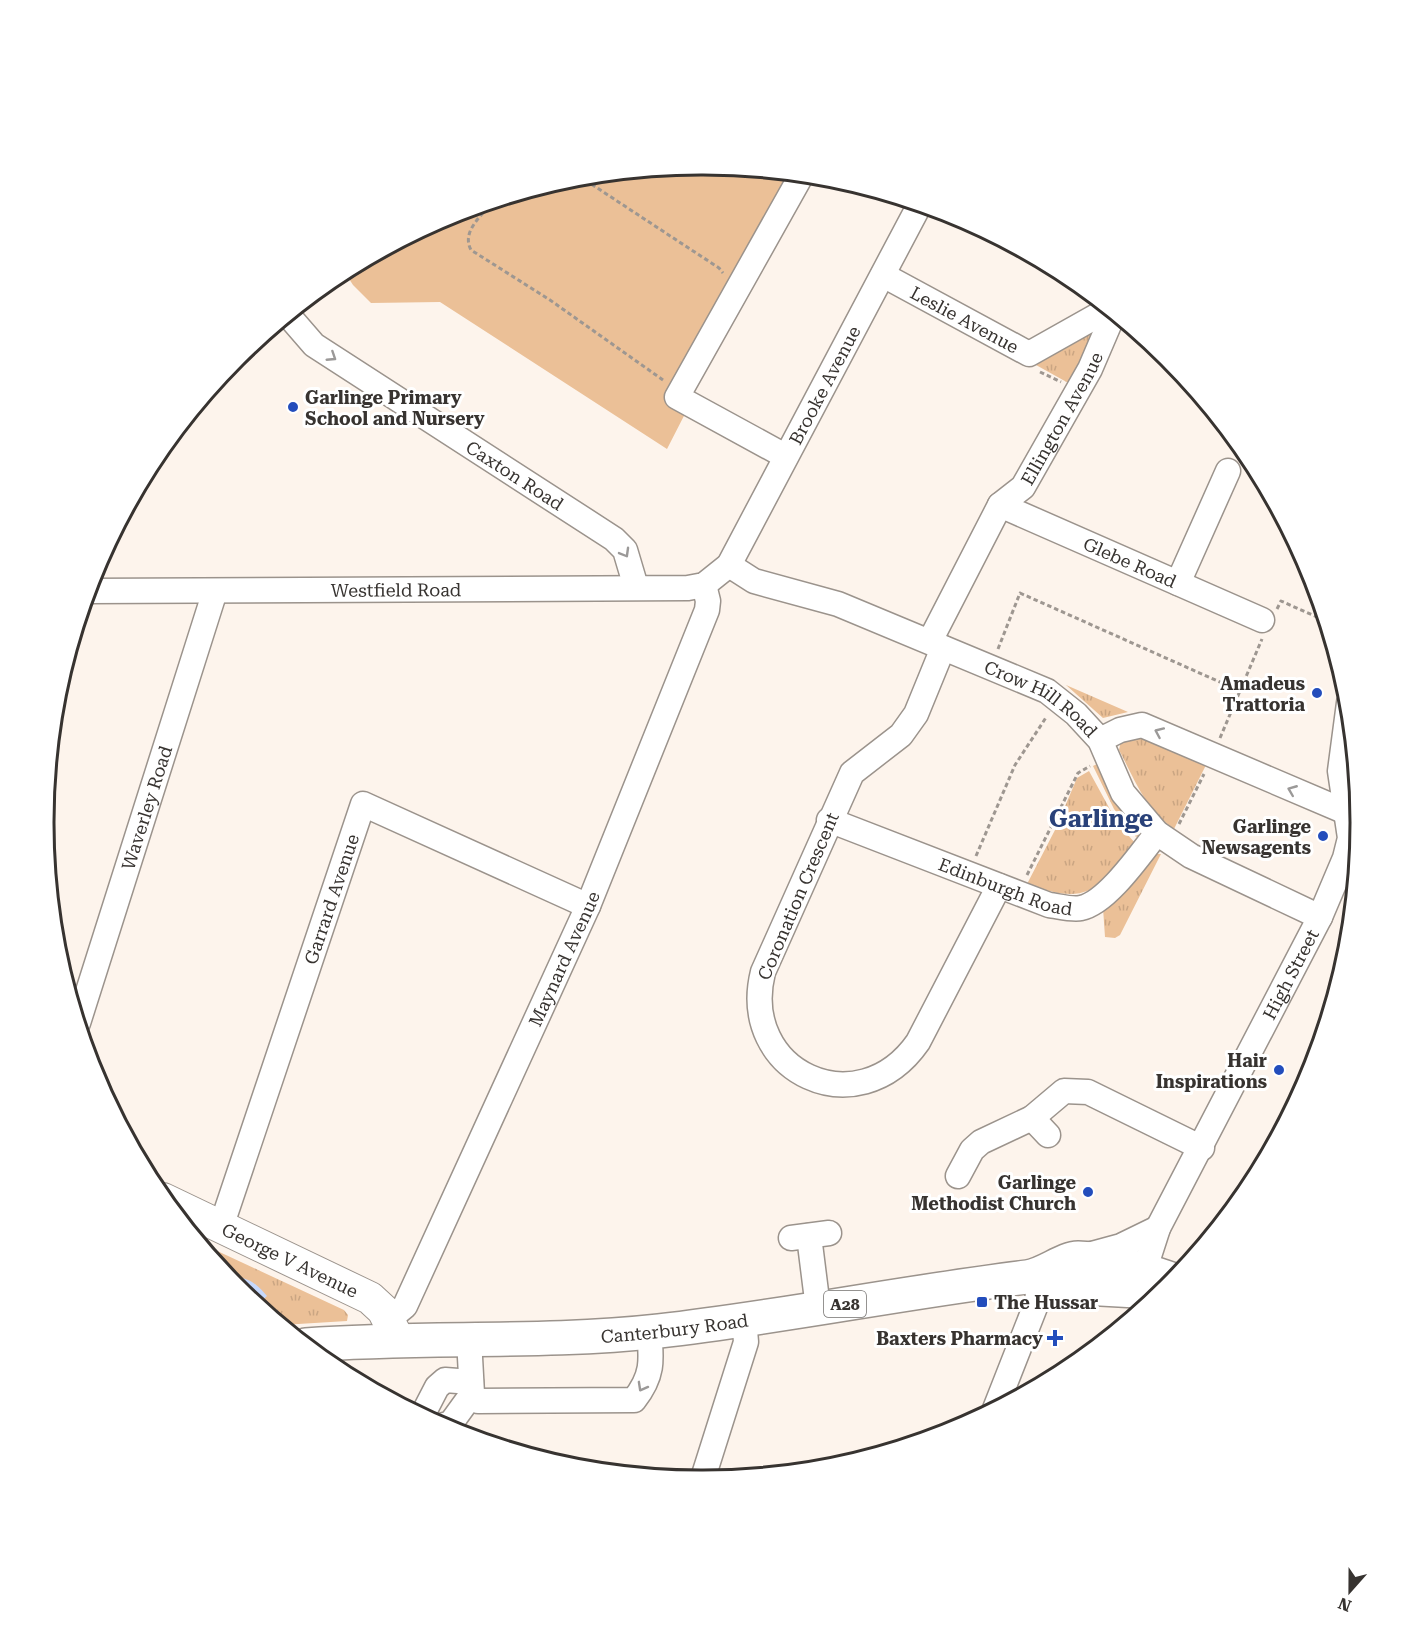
<svg xmlns="http://www.w3.org/2000/svg" width="1404" height="1645" font-family="'Roboto Serif',serif">
	<defs>
		<pattern id="grass-tufts" width="24" height="20" patternUnits="userSpaceOnUse" patternTransform="scale(1.5)"><rect width="24" height="20" fill="#ebc097"/><path d="M3 7l-1-3M5 7V3M7 7l1-3M15 17l-1-3M17 17v-4M19 17l1-3" fill="none" stroke="#caa582"/></pattern>
		<pattern id="water-ripples" width="26" height="14" patternUnits="userSpaceOnUse" patternTransform="scale(1.5)"><rect width="26" height="14" fill="#c6d8fc"/><path d="M2 4q2-2 4 0t4 0M15 11q2-2 4 0t4 0" fill="none" stroke="#abbad8"/></pattern>
	</defs>
	<rect width="100%" height="100%" fill="#fdf4ec"/>
	<!-- grass -->
	<path fill="url(#grass-tufts)" d="M 1098,325 L 1072,385 L 1036,365 L 1069,340 Z
		M 1066,685 L 1128,712 L 1103,718 Z
		M 1136,736 L 1206,765 L 1174,829 C 1144,807 1136,782 1119,750 L 1121,740 Z
		M 1101,762 L 1141,830 L 1141,834 L 1136,837 L 1114,809 L 1093,766 Z
		M 1089,771 L 1118,824 L 1136,844 C 1095,889 1091,907 1027,884 L 1055,830 L 1077,778 Z
		M 1155,854 L 1161,854 L 1120,935 L 1115,938 L 1105,937 L 1103,908 Z
		M 198,1242 L 344,1310 L 348,1315 L 347,1321 L 282,1325 L 236,1288 Z"/>
	<!-- garden -->
	<path fill="#ebc097" d="M 702,164 L 796,173 L 667,394 L 688,408 L 667,449 L 440,302 L 371,303 L 353,285 L 344,271 L 450,214 L 574,177 Z"/>
	<!-- water -->
	<path fill="url(#water-ripples)" d="M 223,1272 C 246,1281 249,1275 267,1296 L 257,1305 L 236,1288 Z"/>
	<g fill="none" stroke-linecap="round" stroke-linejoin="round">
		<defs>
			<g id="minor">
				<path id="s1" d="M 883,275 L 1029,354 L 1109,309"/>
				<path id="s2" d="M 288,315 L 314,345 L 614,539 L 625,550 L 636,587"/>
				<path d="M 785,456 L 677,397 L 801,176"/>
				<path id="s3" d="M 1000,505 L 1262,620"/>
				<path id="s4" d="M 729,565 L 754,581 L 838,604 L 1047,691 L 1076,714 L 1100,740 L 1123,793 L 1157,833 L 1191,856 L 1320,917"/>
				<path d="M 1178,583 L 1228,471"/>
				<path id="s5" d="M 88,591 L 688,588 L 704,585 L 729,565 L 920,204"/>
				<path id="s6" d="M 930,641 L 1000,505 L 1023,487 L 1090,369 L 1114,313"/>
				<path d="M 943,648 L 916,714 L 901,735 L 852,773 L 763,972 C 738,1072 858,1128 918,1042 L 999,886"/>
				<path d="M 1100,740 L 1120,730 L 1142,725 L 1346,812"/>
				<path id="s7" d="M 829,820 L 1049,905 C 1058,906 1072,910 1081,908 C 1107,903 1141,853 1157,833"/>
				<path id="s8" d="M 78,1023 L 215,591"/>
				<path d="M 1032,1118 L 1048,1135"/>
				<path d="M 958,1176 L 972,1150 L 981,1142 L 1032,1118 L 1064,1091 L 1088,1092 L 1202,1148"/>
				<path id="s9" d="M 221,1227 L 363,804 L 588,906"/>
				<path d="M 809,1236 L 818,1308"/>
				<path d="M 791,1238 L 829,1233"/>
				<path d="M 1088,1255 L 1121,1246 L 1158,1228"/>
				<path id="s10" d="M 1140,1284 L 1158,1228 L 1320,917 L 1345,858 L 1350,838 L 1340,771 L 1349,703"/>
				<path id="s11" d="M 388,1320 L 405,1306 L 588,906 L 707,610 L 708,601 L 704,585"/>
				<path d="M 469,1339 L 472,1394 L 478,1401 L 634,1400 C 653,1376 652,1361 649,1331"/>
				<path d="M 995,1409 L 1037,1302 L 1040,1275"/>
				<path d="M 422,1416 L 437,1387 L 445,1380 L 471,1382"/>
				<path d="M 441,1426 L 451,1423 L 472,1394"/>
				<path d="M 702,1481 L 746,1342 L 744,1319"/>
			</g>
			<g id="major">
				<path id="s12" d="M 163,1199 L 370,1298 L 383,1310 L 399,1341"/>
			</g>
			<g id="highway">
				<path d="M 1040,1275 L 1065,1287 L 1137,1291 L 1157,1297"/>
				<path id="s13" d="M 306,1345 C 423,1336 542,1344 659,1331 C 783,1317 904,1292 1027,1277 C 1044,1275 1064,1258 1078,1258 C 1112,1259 1142,1269 1174,1280"/>
			</g>
		</defs>
		<!-- minor casing -->
		<use href="#minor" stroke="#9b938c" stroke-width="27"/>
		<!-- major casing -->
		<use href="#major" stroke="#9b938c" stroke-width="34"/>
		<!-- highway casing -->
		<use href="#highway" stroke="#9b938c" stroke-width="36"/>
		<!-- path -->
		<path stroke="#9e9791" stroke-width="3" stroke-dasharray="4.5 3" stroke-linecap="butt" d="M 579,176 L 719,268 L 723,273
			M 493,201 C 482,216 461,231 471,250 L 550,300 L 663,380
			M 1040,372 L 1061,382
			M 1277,609 L 1281,601 L 1326,621
			M 998,649 L 1020,593 L 1240,691
			M 1220,738 L 1262,639
			M 1179,824 L 1204,774
			M 976,856 L 1015,765 L 1047,716
			M 1027,875 L 1078,773 L 1090,766"/>
		<!-- minor -->
		<use href="#minor" stroke="#fff" stroke-width="24"/>
		<!-- major -->
		<use href="#major" stroke="#fff" stroke-width="32"/>
		<!-- highway -->
		<use href="#highway" stroke="#fff" stroke-width="33"/>
	</g>
	<!-- one-way arrows -->
	<defs><path id="oneway-chevron" d="M-2-3.5L2.5 0L-2 3.5" fill="none" stroke-width="1.6" stroke-linecap="round" stroke-linejoin="round" transform="scale(1.5)"/></defs>
	<g stroke="#9b9998">
		<use href="#oneway-chevron" transform="translate(332 357) rotate(33)"/>
		<use href="#oneway-chevron" transform="translate(625 553) rotate(60)"/>
		<use href="#oneway-chevron" transform="translate(1159 732) rotate(-156)"/>
		<use href="#oneway-chevron" transform="translate(1292 790) rotate(-158)"/>
		<use href="#oneway-chevron" transform="translate(642 1387) rotate(119)"/>
	</g>
	<!-- markers -->
	<g fill="#234dbc" stroke="#fff" stroke-width="2">
		<circle cx="293" cy="407" r="6"/>
		<circle cx="1317" cy="693" r="6"/>
		<circle cx="1323" cy="836" r="6"/>
		<circle cx="1279" cy="1070" r="6"/>
		<circle cx="1088" cy="1192" r="6"/>
		<rect x="976" y="1296" width="12" height="12" rx="3"/>
		<path d="M1052 1329h6v6h6v6h-6v6h-6v-6h-6v-6h6z"/>
	</g>
	<g text-anchor="middle" dominant-baseline="central" stroke-width="6" stroke-linejoin="round" paint-order="stroke">
		<!-- shield labels -->
		<rect fill="#fff" stroke="#73706e" stroke-width="1.5" x="824" y="1291" width="42" height="26" rx="4.5"/>
		<g font-size="16" font-weight="bold" fill="#373330">
			<text x="845" y="1304">A28</text>
		</g>
		<!-- street labels -->
		<g font-size="18" fill="#373330" stroke="#fff">
			<text stroke="none"><textPath href="#s1" startOffset="93">Leslie Avenue</textPath></text>
			<text stroke="none"><textPath href="#s5" startOffset="852">Brooke Avenue</textPath></text>
			<text stroke="none"><textPath href="#s6" startOffset="261">Ellington Avenue</textPath></text>
			<text stroke="none"><textPath href="#s2" startOffset="279">Caxton Road</textPath></text>
			<text stroke="none"><textPath href="#s3" startOffset="142">Glebe Road</textPath></text>
			<text stroke="none"><textPath href="#s5" startOffset="308">Westfield Road</textPath></text>
			<text stroke="none"><textPath href="#s4" startOffset="342">Crow Hill Road</textPath></text>
			<text stroke="none"><textPath href="#s8" startOffset="226">Waverley Road</textPath></text>
			<text stroke="none"><textPath href="#s7" startOffset="189">Edinburgh Road</textPath></text>
			<text transform="translate(798 896) rotate(-67)">Coronation Crescent</text>
			<text stroke="none"><textPath href="#s9" startOffset="346">Garrard Avenue</textPath></text>
			<text stroke="none"><textPath href="#s11" startOffset="404">Maynard Avenue</textPath></text>
			<text stroke="none"><textPath href="#s10" startOffset="345">High Street</textPath></text>
			<text stroke="none"><textPath href="#s12" startOffset="141">George V Avenue</textPath></text>
			<text stroke="none"><textPath href="#s13" startOffset="369">Canterbury Road</textPath></text>
		</g>
		<!-- poi labels -->
		<g font-size="18" font-weight="bold" fill="#373330" stroke="#fff" text-anchor="end">
			<text x="305" y="397" text-anchor="start">Garlinge Primary<tspan x="305" dy="21">School and Nursery</tspan></text>
			<text x="1305" y="683">Amadeus<tspan x="1305" dy="21">Trattoria</tspan></text>
			<text x="1311" y="826">Garlinge<tspan x="1311" dy="21">Newsagents</tspan></text>
			<text x="1267" y="1060">Hair<tspan x="1267" dy="21">Inspirations</tspan></text>
			<text x="1076" y="1182">Garlinge<tspan x="1076" dy="21">Methodist Church</tspan></text>
			<text x="994" y="1302" text-anchor="start">The Hussar</text>
			<text x="1043" y="1338">Baxters Pharmacy</text>
		</g>
		<!-- district labels -->
		<g font-size="24" font-weight="bold" fill="#294179" stroke="#fff">
			<text x="1101" y="819">Garlinge</text>
		</g>
	</g>
	<!-- crop -->
	<path d="M0 0H1404V1645H0ZM701 175H703A647 647 0 0 1 1350 822V823A647 647 0 0 1 703 1470H701A647 647 0 0 1 54 823V822A647 647 0 0 1 701 175Z" fill="#fff" fill-rule="evenodd"/>
	<path fill="none" stroke="#373330" stroke-width="3" d="M701 175H703A647 647 0 0 1 1350 822V823A647 647 0 0 1 703 1470H701A647 647 0 0 1 54 823V822A647 647 0 0 1 701 175Z"/>
	<!-- north arrow -->
	<g transform="translate(1350 1591) rotate(201)" stroke="#ffffff" stroke-width="4.5" paint-order="stroke">
	<path d="M0-4.5L10 22L0 15L-10 22Z" fill="#373330"/>
	<text y="-9" font-size="16" font-weight="bold" text-anchor="middle" fill="#373330">N</text>
	</g>
</svg>
